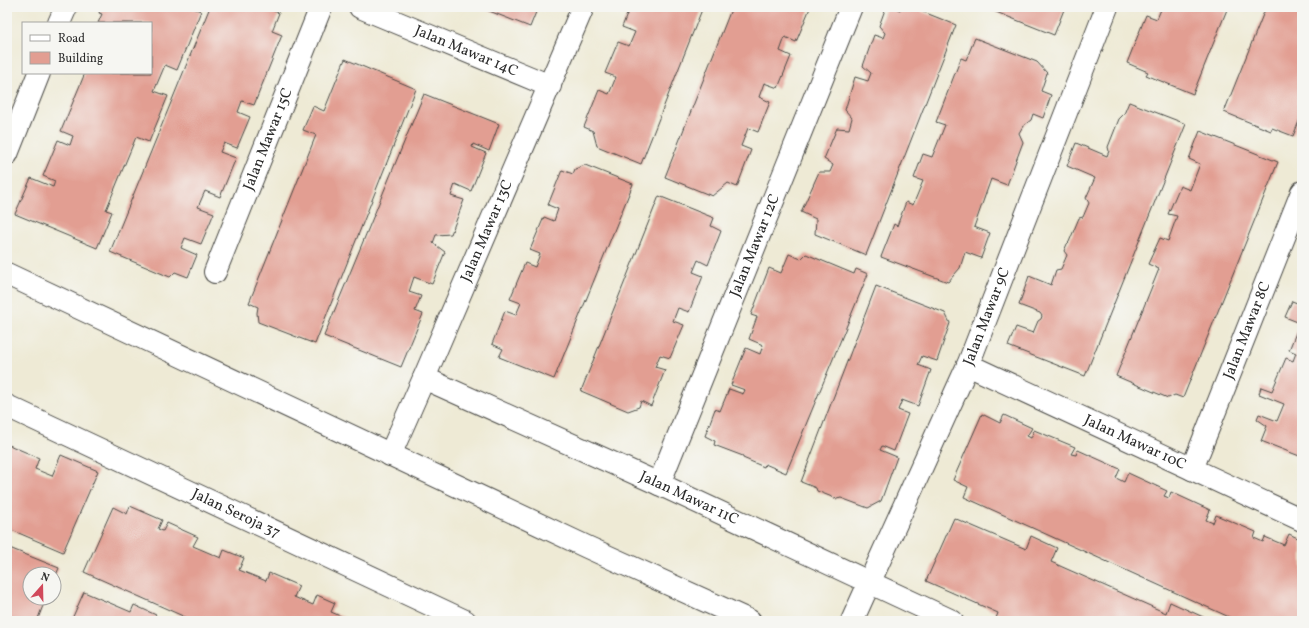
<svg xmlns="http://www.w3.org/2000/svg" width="1309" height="628" font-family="Vollkorn,serif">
	<rect width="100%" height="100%" fill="#f6f6f2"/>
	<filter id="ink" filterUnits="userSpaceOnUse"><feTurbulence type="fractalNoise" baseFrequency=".025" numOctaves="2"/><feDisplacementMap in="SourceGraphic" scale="8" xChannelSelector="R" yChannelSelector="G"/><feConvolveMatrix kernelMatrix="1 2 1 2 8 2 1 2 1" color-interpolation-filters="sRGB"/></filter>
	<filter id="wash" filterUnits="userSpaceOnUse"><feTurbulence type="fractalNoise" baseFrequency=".012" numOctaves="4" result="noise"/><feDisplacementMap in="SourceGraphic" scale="16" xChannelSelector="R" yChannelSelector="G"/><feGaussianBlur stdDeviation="0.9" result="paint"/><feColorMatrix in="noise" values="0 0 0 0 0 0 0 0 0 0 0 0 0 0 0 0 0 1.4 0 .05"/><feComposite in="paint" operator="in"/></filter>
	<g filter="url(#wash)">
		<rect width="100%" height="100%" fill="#eeead5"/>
		<g id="blocks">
			<!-- building -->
			<path fill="#e29e92" d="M 101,7 L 190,7 L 201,11 L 177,70 L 165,65 L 154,91 L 168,96 L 149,142 L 136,137 L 106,210 L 112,212 L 97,248 L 15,214 L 31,178 L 53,187 L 55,181 L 43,176 L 58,140 L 70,145 L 73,136 L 61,131 L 85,73 L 151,73 L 151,23 L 98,23 L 102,14 L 99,13 Z
				M 210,7 L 244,7 L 250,9 L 251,7 L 264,7 L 279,13 L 272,31 L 282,35 L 254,105 L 242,101 L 238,112 L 250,117 L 237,148 L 224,143 L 220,152 L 236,158 L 220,197 L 205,191 L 198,207 L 214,213 L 201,244 L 185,238 L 181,248 L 197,255 L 188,277 L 175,272 L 170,277 L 110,252 Z
				M 479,7 L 538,7 L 530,27 Z
				M 630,7 L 703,7 L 641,164 L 597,146 L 593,131 L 584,127 L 599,90 L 609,94 L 616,77 L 605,73 L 618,42 L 629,46 L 635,32 L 622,27 Z
				M 732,7 L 810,8 L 796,42 L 785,37 L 780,51 L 791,56 L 778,88 L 764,83 L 759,97 L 770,102 L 758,132 L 748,128 L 741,146 L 751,150 L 737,187 L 728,183 L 712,196 L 665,177 Z
				M 886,7 L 893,7 L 900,10 L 901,7 L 911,7 L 956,25 L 866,255 L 815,234 L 816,219 L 801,212 L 819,172 L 830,172 L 833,165 L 824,159 L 837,128 L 849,129 L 852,118 L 845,110 L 855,77 L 868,81 L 871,73 L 863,66 L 874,35 L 883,38 L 885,33 L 879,26 Z
				M 993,7 L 1065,7 L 1054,35 L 991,10 Z
				M 1162,7 L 1228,7 L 1193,94 L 1146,75 L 1148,72 L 1127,63 L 1146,15 L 1157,19 Z
				M 1266,7 L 1302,7 L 1302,114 L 1293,136 L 1272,128 L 1271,131 L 1224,112 Z
				M 975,38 L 1037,62 L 1047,73 L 1041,91 L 1051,95 L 1043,118 L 1033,114 L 1031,120 L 1023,126 L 1019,133 L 1023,142 L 1007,185 L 991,179 L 974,227 L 990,233 L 981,258 L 965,252 L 960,268 L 948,282 L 881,257 L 894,224 L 897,226 L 906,202 L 913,205 L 923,181 L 914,178 L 923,154 L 932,157 L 945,125 L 936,122 L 961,58 L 966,60 Z
				M 345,59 L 416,89 L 315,344 L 258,322 L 257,313 L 258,307 L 249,303 L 316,135 L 303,130 L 313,106 L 324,111 Z
				M 424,94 L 499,124 L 489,151 L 473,144 L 472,147 L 486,153 L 471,191 L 455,184 L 451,196 L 464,200 L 451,234 L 436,235 L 433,243 L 445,252 L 432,284 L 414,277 L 409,292 L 421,296 L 415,311 L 423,314 L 401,367 L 324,336 Z
				M 1129,102 L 1186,124 L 1085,376 L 1008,346 L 1016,327 L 1033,333 L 1038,321 L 1041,319 L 1042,316 L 1040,313 L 1019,305 L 1029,276 L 1051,285 L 1056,270 L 1061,269 L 1067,255 L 1064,251 L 1067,244 L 1069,242 L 1079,218 L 1083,217 L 1089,203 L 1086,198 L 1095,178 L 1067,166 L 1076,143 L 1107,156 L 1109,151 L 1108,147 L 1119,119 L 1124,114 Z
				M 1200,131 L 1278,162 L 1183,398 L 1175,395 L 1168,398 L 1116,376 L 1159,269 L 1148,264 L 1160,238 L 1168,241 L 1177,216 L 1168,214 L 1180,186 L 1190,190 L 1200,164 L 1189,159 Z
				M 585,165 L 633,184 L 554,379 L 499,357 L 503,349 L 492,344 L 505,311 L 516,315 L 521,303 L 510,299 L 525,263 L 535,267 L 540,254 L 530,250 L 544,217 L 554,221 L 558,209 L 548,205 L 562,170 L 573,174 L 575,169 Z
				M 659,196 L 714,218 L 711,226 L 721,231 L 708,265 L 698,260 L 693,272 L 703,276 L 689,312 L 678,308 L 673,321 L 684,325 L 670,358 L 660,355 L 655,367 L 665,370 L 651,406 L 641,401 L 639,407 L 628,411 L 581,391 Z
				M 789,254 L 801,259 L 806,254 L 854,274 L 856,269 L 868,274 L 786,473 L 765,464 L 764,467 L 743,458 L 743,456 L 714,445 L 715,441 L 705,436 L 715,409 L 720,411 L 729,389 L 743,394 L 745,390 L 731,385 L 746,348 L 760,354 L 763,345 L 749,339 L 757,317 L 751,315 L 769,268 L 781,273 Z
				M 876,286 L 945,313 L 950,323 L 937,361 L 922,356 L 918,365 L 931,370 L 918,406 L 902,400 L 898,410 L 908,414 L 894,451 L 882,446 L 880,450 L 897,457 L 881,501 L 868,508 L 841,498 L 837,499 L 817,491 L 816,488 L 801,482 Z
				M 1292,301 L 1302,305 L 1302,457 L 1261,441 L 1267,426 L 1257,419 L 1259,414 L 1277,421 L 1284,404 L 1259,394 L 1261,387 L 1272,391 L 1286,358 L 1293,361 L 1296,353 L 1289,350 L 1300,323 L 1285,317 Z
				M 982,414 L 1000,423 L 1004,415 L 1032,428 L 1027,436 L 1031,438 L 1034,430 L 1075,447 L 1071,454 L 1076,455 L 1078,450 L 1120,469 L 1116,478 L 1124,482 L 1128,473 L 1167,491 L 1164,496 L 1169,498 L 1171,492 L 1210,510 L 1206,520 L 1213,523 L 1216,515 L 1256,532 L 1254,538 L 1263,542 L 1265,537 L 1284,545 L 1289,534 L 1302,540 L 1302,621 L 1238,621 L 964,497 L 968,487 L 953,480 Z
				M 9,445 L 39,458 L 35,469 L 52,476 L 61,455 L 98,471 L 63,552 L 7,528 L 7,449 Z
				M 130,506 L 162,520 L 158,529 L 163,531 L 167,523 L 198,537 L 193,546 L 221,558 L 224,550 L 244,558 L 239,570 L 266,581 L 269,573 L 299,586 L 294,597 L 313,605 L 317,595 L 335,603 L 331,612 L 352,621 L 194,621 L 84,572 L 113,507 L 127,514 Z
				M 954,518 L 1026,549 L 1031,536 L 1057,548 L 1051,562 L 1166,613 L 1170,602 L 1212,621 L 995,621 L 998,613 L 926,581 Z
				M 7,547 L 59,568 L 54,580 L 54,574 L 30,574 L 30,598 L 46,598 L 37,621 L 8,621 Z
				M 84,592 L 131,612 L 134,605 L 156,615 L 154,621 L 71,621 Z"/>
		</g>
	</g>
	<g filter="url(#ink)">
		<use href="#blocks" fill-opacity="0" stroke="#484844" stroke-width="1"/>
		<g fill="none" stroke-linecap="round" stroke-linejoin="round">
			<defs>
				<g id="minor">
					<path id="s1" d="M 360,7 L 550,86"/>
					<path d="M 59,23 L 66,7"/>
					<path d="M 7,154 L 39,73"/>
					<path id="s2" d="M 215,272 L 321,7"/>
					<path d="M 7,274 L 587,547 L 750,621"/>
					<path id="s3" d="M 968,365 L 1302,520"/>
					<path id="s4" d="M 424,378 L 659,484 L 952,621"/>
					<path id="s5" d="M 7,406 L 465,621"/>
					<path id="s6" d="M 390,455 L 424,378 L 583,7"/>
					<path id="s7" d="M 1192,469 L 1302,192"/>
					<path id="s8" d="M 659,484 L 851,7"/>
					<path id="s9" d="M 852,621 L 968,365 L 1107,7"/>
				</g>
			</defs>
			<!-- minor casing -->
			<use href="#minor" stroke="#484844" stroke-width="24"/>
			<!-- minor -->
			<use href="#minor" stroke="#fff" stroke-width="22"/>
		</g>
	</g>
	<g text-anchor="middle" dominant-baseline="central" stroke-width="3" stroke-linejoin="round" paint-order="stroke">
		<!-- street labels -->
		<g font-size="15" fill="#2b2b2b" stroke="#f6f6f2">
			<text stroke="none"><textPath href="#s1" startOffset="115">Jalan Mawar 14C</textPath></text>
			<text stroke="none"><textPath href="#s2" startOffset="143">Jalan Mawar 15C</textPath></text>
			<text stroke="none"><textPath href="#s6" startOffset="244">Jalan Mawar 13C</textPath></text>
			<text stroke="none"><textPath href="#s8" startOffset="257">Jalan Mawar 12C</textPath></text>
			<text stroke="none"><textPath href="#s9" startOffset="333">Jalan Mawar 9C</textPath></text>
			<text stroke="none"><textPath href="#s7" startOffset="149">Jalan Mawar 8C</textPath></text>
			<text stroke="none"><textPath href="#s3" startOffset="184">Jalan Mawar 10C</textPath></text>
			<text stroke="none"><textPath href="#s4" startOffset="291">Jalan Mawar 11C</textPath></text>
			<text stroke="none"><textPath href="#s5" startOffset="253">Jalan Seroja 37</textPath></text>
		</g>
	</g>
	<!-- margin -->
	<rect width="1309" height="628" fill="none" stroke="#f6f6f2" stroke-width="24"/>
	<!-- legend -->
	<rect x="22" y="22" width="130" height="52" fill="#f6f6f2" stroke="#a5a5a2"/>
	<rect x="30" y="35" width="20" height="6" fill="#ffffff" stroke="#a5a5a2"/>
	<text x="58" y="42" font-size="12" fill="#2b2b2b">Road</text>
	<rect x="30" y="52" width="20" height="12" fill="#e29e92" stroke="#a5a5a2"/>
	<text x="58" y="62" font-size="12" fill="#2b2b2b">Building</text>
	<!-- north arrow -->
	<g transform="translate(42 586) rotate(20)"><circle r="19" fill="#f6f6f2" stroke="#a5a5a2"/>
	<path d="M0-3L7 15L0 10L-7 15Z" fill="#d1495b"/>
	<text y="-6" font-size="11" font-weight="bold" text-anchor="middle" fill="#2b2b2b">N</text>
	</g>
</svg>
